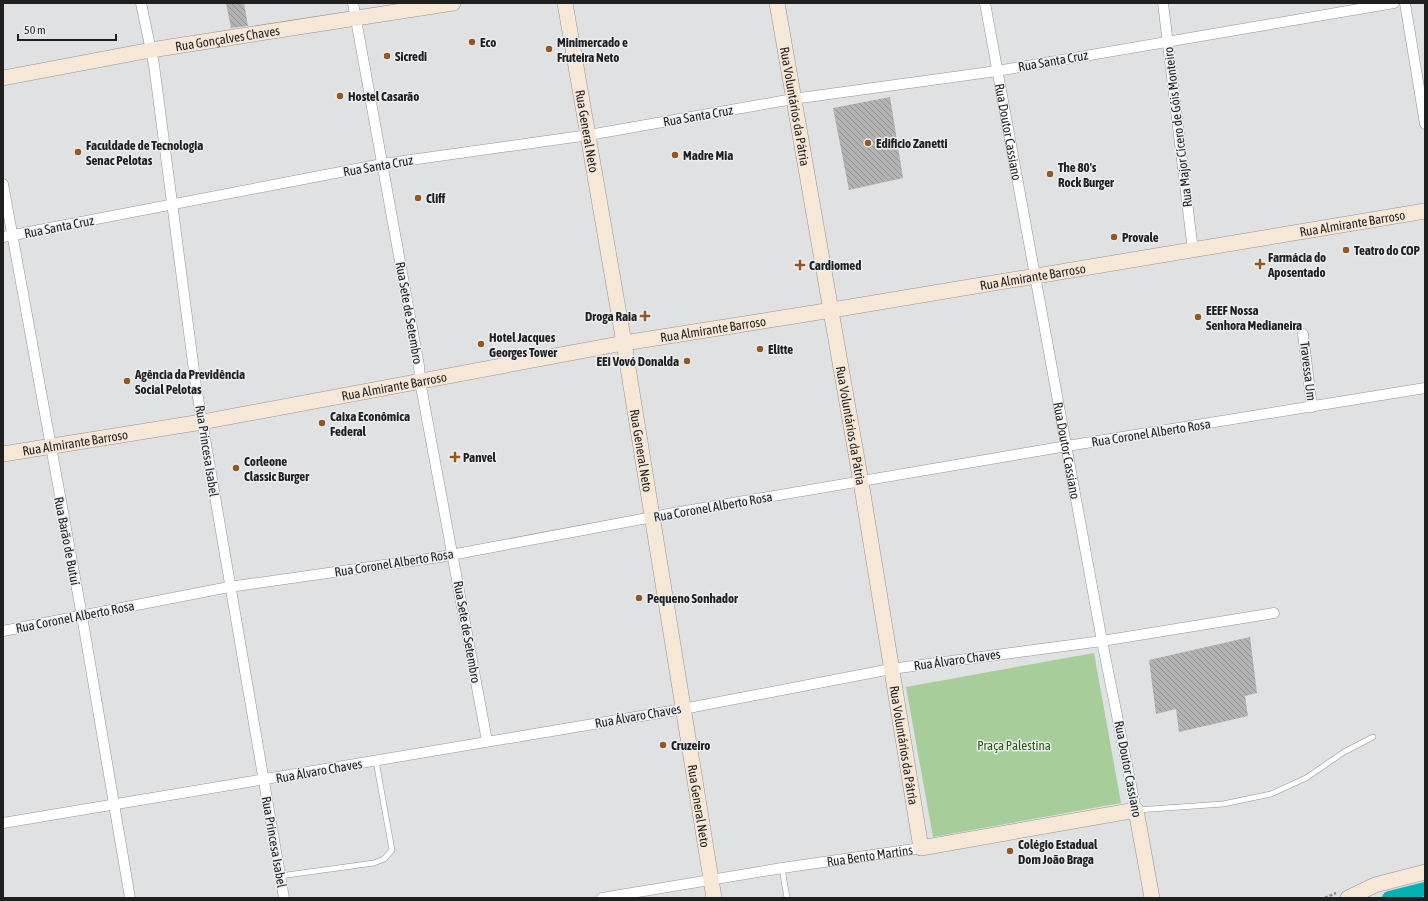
<svg xmlns="http://www.w3.org/2000/svg" width="1428" height="901" font-family="'Asap Condensed',sans-serif">
	<defs>
		<pattern id="building-back-hatch" width="6" height="6" patternUnits="userSpaceOnUse"><rect width="6" height="6" fill="#b4b3b3"/><path d="M-1 5l2 2M0 0l6 6M5-1l2 2" fill="none" stroke="#929191"/></pattern>
	</defs>
	<rect width="100%" height="100%" fill="#e0e1e3"/>
	<!-- park -->
	<path fill="#a7cd9a" d="M 1094,653 L 1121,803 L 933,837 L 906,687 Z"/>
	<g fill="none" stroke-linecap="round" stroke-linejoin="round">
		<!-- canal -->
		<path stroke="#03b1b2" stroke-width="14" d="M 1389,898 L 1425,889"/>
	</g>
	<!-- building -->
	<path fill="url(#building-back-hatch)" d="M 226,3 L 244,3 L 248,26 L 231,28 Z
		M 890,97 L 903,178 L 849,190 L 833,108 Z
		M 1250,637 L 1257,693 L 1245,696 L 1248,716 L 1179,732 L 1176,709 L 1156,714 L 1149,660 Z"/>
	<g fill="none" stroke-linecap="round" stroke-linejoin="round">
		<defs>
			<path id="lane" d="M 1137,810 L 1223,804 L 1271,794 L 1306,778 L 1344,752 L 1373,737
				M 782,868 L 787,898
				M 280,876 L 374,863 L 384,859 L 392,850 L 376,761"/>
			<g id="street">
				<path d="M 141,3 L 154,65 L 196,386 L 284,898"/>
				<path d="M 353,3 L 419,366 L 420,381 L 487,741"/>
				<path id="s1" d="M 985,3 L 1102,641 L 1136,810"/>
				<path d="M 1163,3 L 1193,251"/>
				<path d="M 1405,3 L 1425,124"/>
				<path d="M 3,184 L 82,616 L 130,898"/>
				<path d="M 3,237 L 382,164 L 589,135 L 793,99 L 997,71 L 1394,3"/>
				<path d="M 1303,334 L 1312,407"/>
				<path d="M 3,631 L 229,587 L 440,557 L 674,513 L 1067,446 L 1425,388"/>
				<path d="M 3,823 L 683,709 L 891,669 L 1102,641 L 1274,613"/>
				<path id="s2" d="M 602,898 L 782,868 L 921,848"/>
			</g>
			<g id="secondary">
				<path id="s3" d="M 565,3 L 624,343 L 714,898"/>
				<path id="s4" d="M 777,3 L 861,482 L 921,848 L 1136,810 L 1152,898"/>
				<path id="s5" d="M 3,78 L 151,50 L 453,3"/>
				<path id="s6" d="M 3,454 L 202,422 L 624,343 L 832,310 L 1425,211"/>
				<path d="M 1348,898 L 1375,885 L 1425,872"/>
			</g>
		</defs>
		<!-- lane casing -->
		<use href="#lane" stroke="#929394" stroke-width="6"/>
		<!-- street casing -->
		<use href="#street" stroke="#929394" stroke-width="11"/>
		<!-- secondary casing -->
		<use href="#secondary" stroke="#929394" stroke-width="16"/>
		<!-- path -->
		<path stroke="#8c8d8e" stroke-width="2.5" stroke-dasharray="3 2" stroke-linecap="butt" d="M 1325,898 L 1336,893"/>
		<!-- lane -->
		<use href="#lane" stroke="#fff" stroke-width="5"/>
		<!-- street -->
		<use href="#street" stroke="#fff" stroke-width="10"/>
		<!-- secondary -->
		<use href="#secondary" stroke="#f7e7d7" stroke-width="15"/>
	</g>
	<!-- markers -->
	<g fill="#96571e" stroke="#edeef0" stroke-width="1.5">
		<circle cx="472" cy="42" r="4"/>
		<circle cx="549" cy="49" r="4"/>
		<circle cx="387" cy="56" r="4"/>
		<circle cx="340" cy="96" r="4"/>
		<circle cx="868" cy="143" r="4"/>
		<circle cx="78" cy="152" r="4"/>
		<circle cx="675" cy="155" r="4"/>
		<circle cx="1050" cy="174" r="4"/>
		<circle cx="418" cy="198" r="4"/>
		<circle cx="1114" cy="237" r="4"/>
		<circle cx="1346" cy="250" r="4"/>
		<path d="M1258 258h4v4h4v4h-4v4h-4v-4h-4v-4h4z"/>
		<path d="M798 259h4v4h4v4h-4v4h-4v-4h-4v-4h4z"/>
		<path d="M643 310h4v4h4v4h-4v4h-4v-4h-4v-4h4z"/>
		<circle cx="1198" cy="317" r="4"/>
		<circle cx="481" cy="344" r="4"/>
		<circle cx="760" cy="349" r="4"/>
		<circle cx="687" cy="361" r="4"/>
		<circle cx="127" cy="381" r="4"/>
		<circle cx="322" cy="423" r="4"/>
		<path d="M453 451h4v4h4v4h-4v4h-4v-4h-4v-4h4z"/>
		<circle cx="236" cy="468" r="4"/>
		<circle cx="639" cy="598" r="4"/>
		<circle cx="663" cy="745" r="4"/>
		<circle cx="1010" cy="851" r="4"/>
	</g>
	<g text-anchor="middle" dominant-baseline="central" stroke-width="3" stroke-linejoin="round" paint-order="stroke">
		<!-- street labels -->
		<g font-size="13" fill="#1f1f20" stroke="#edeef0">
			<text stroke="none"><textPath href="#s5" startOffset="228">Rua Gonçalves Chaves</textPath></text>
			<text transform="translate(1053 61) rotate(-10)">Rua Santa Cruz</text>
			<text stroke="none"><textPath href="#s4" startOffset="105">Rua Voluntários da Pátria</textPath></text>
			<text transform="translate(698 116) rotate(-10)">Rua Santa Cruz</text>
			<text transform="translate(1178 127) rotate(-97)">Rua Major Cícero de Góis Monteiro</text>
			<text stroke="none"><textPath href="#s3" startOffset="130">Rua General Neto</textPath></text>
			<text stroke="none"><textPath href="#s1" startOffset="131">Rua Doutor Cassiano</textPath></text>
			<text transform="translate(378 166) rotate(-10)">Rua Santa Cruz</text>
			<text stroke="none"><textPath href="#s6" startOffset="1369">Rua Almirante Barroso</textPath></text>
			<text transform="translate(59 227) rotate(-11)">Rua Santa Cruz</text>
			<text stroke="none"><textPath href="#s6" startOffset="1045">Rua Almirante Barroso</textPath></text>
			<text transform="translate(409 313) rotate(80)">Rua Sete de Setembro</text>
			<text stroke="none"><textPath href="#s6" startOffset="721">Rua Almirante Barroso</textPath></text>
			<text transform="translate(1308 371) rotate(83)">Travessa Um</text>
			<text stroke="none"><textPath href="#s6" startOffset="397">Rua Almirante Barroso</textPath></text>
			<text stroke="none"><textPath href="#s4" startOffset="429">Rua Voluntários da Pátria</textPath></text>
			<text transform="translate(1151 433) rotate(-9)">Rua Coronel Alberto Rosa</text>
			<text stroke="none"><textPath href="#s6" startOffset="73">Rua Almirante Barroso</textPath></text>
			<text stroke="none"><textPath href="#s3" startOffset="454">Rua General Neto</textPath></text>
			<text transform="translate(207 451) rotate(81)">Rua Princesa Isabel</text>
			<text stroke="none"><textPath href="#s1" startOffset="455">Rua Doutor Cassiano</textPath></text>
			<text transform="translate(713 507) rotate(-10)">Rua Coronel Alberto Rosa</text>
			<text transform="translate(67 541) rotate(79)">Rua Barão de Butuí</text>
			<text transform="translate(394 563) rotate(-9)">Rua Coronel Alberto Rosa</text>
			<text transform="translate(75 617) rotate(-11)">Rua Coronel Alberto Rosa</text>
			<text transform="translate(467 632) rotate(80)">Rua Sete de Setembro</text>
			<text transform="translate(957 660) rotate(-8)">Rua Álvaro Chaves</text>
			<text transform="translate(638 716) rotate(-10)">Rua Álvaro Chaves</text>
			<text stroke="none"><textPath href="#s4" startOffset="753">Rua Voluntários da Pátria</textPath></text>
			<text transform="translate(1128 769) rotate(79)">Rua Doutor Cassiano</text>
			<text transform="translate(319 771) rotate(-10)">Rua Álvaro Chaves</text>
			<text stroke="none"><textPath href="#s3" startOffset="814">Rua General Neto</textPath></text>
			<text transform="translate(274 842) rotate(80)">Rua Princesa Isabel</text>
			<text stroke="none"><textPath href="#s2" startOffset="271">Rua Bento Martins</textPath></text>
		</g>
		<!-- poi labels -->
		<g font-size="13" font-weight="bold" fill="#1f1f20" stroke="#edeef0" text-anchor="start">
			<text x="480" y="42">Eco</text>
			<text x="557" y="42">Minimercado e<tspan x="557" dy="15">Fruteira Neto</tspan></text>
			<text x="395" y="56">Sicredi</text>
			<text x="348" y="96">Hostel Casarão</text>
			<text x="876" y="143">Edificio Zanetti</text>
			<text x="86" y="145">Faculdade de Tecnologia<tspan x="86" dy="15">Senac Pelotas</tspan></text>
			<text x="683" y="155">Madre Mia</text>
			<text x="1058" y="167">The 80's<tspan x="1058" dy="15">Rock Burger</tspan></text>
			<text x="426" y="198">Cliff</text>
			<text x="1122" y="237">Provale</text>
			<text x="1354" y="250">Teatro do COP</text>
			<text x="1268" y="257">Farmácia do<tspan x="1268" dy="15">Aposentado</tspan></text>
			<text x="809" y="265">Cardiomed</text>
			<text x="1206" y="310">EEEF Nossa<tspan x="1206" dy="15">Senhora Medianeira</tspan></text>
			<text x="637" y="316" text-anchor="end">Droga Raia</text>
			<text x="489" y="337">Hotel Jacques<tspan x="489" dy="15">Georges Tower</tspan></text>
			<text x="768" y="349">Elitte</text>
			<text x="679" y="361" text-anchor="end">EEI Vovó Donalda</text>
			<text x="135" y="374">Agência da Previdência<tspan x="135" dy="15">Social Pelotas</tspan></text>
			<text x="330" y="416">Caixa Econômica<tspan x="330" dy="15">Federal</tspan></text>
			<text x="463" y="457">Panvel</text>
			<text x="244" y="461">Corleone<tspan x="244" dy="15">Classic Burger</tspan></text>
			<text x="647" y="598">Pequeno Sonhador</text>
			<text x="671" y="745">Cruzeiro</text>
			<text x="1018" y="844">Colégio Estadual<tspan x="1018" dy="15">Dom João Braga</tspan></text>
		</g>
		<!-- park labels -->
		<g font-size="13" fill="#26590c" stroke="#edeef0">
			<text x="1014" y="745">Praça Palestina</text>
		</g>
	</g>
	<!-- border -->
	<rect width="1428" height="901" fill="none" stroke="#1f1f20" stroke-width="8"/>
	<!-- scale -->
	<path d="M18 34v6h98v-6" fill="none" stroke="#1f1f20" stroke-width="2"/>
	<text x="24" y="34" font-size="12" fill="#1f1f20" stroke="#edeef0" stroke-width="3" paint-order="stroke">50 m</text>
</svg>
